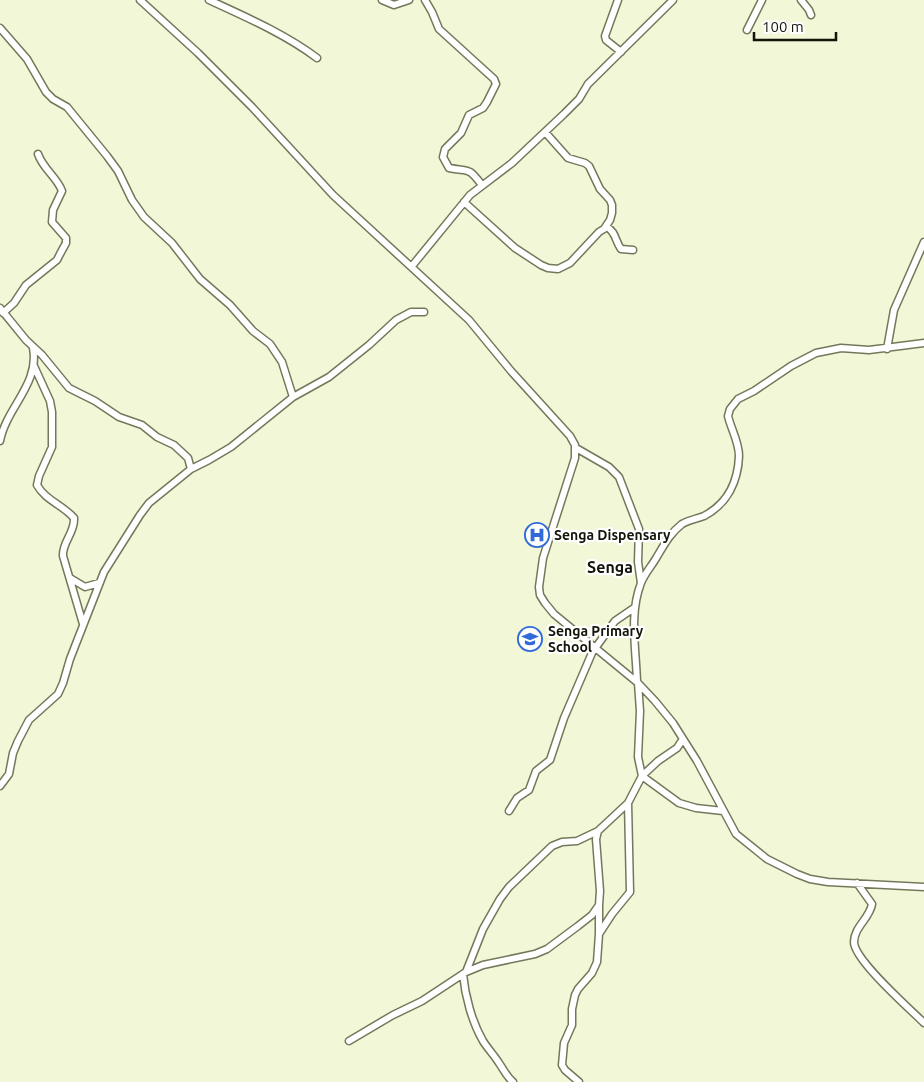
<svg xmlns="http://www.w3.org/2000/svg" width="924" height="1082" font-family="Ubuntu,sans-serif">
	<rect width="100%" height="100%" fill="#f2f7d7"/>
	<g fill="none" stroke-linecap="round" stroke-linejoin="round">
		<defs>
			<path id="minor" d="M 140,0 L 198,53 L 252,107 L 333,195 L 469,320 L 511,371 L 570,436 L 575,445 L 575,458 L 543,558 L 539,587 L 540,595 L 545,603 L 554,614 L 638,683 L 655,701 L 673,723 L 697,761 L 736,834 L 767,859 L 797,874 L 810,879 L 828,882 L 924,887
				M 209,0 C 246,17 285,34 317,58
				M 382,0 L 394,5 L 409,0
				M 425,0 L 432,12 L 439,29 L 494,79 L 496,84 L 487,102 L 483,108 L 469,115 L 461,133 L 445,149 L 443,157 L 449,168 C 470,172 467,166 482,185
				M 618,0 L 605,36 L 606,40 L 621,52
				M 801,0 L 809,10 L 811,15
				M 0,28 L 27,59 L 46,92 L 53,99 L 67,107 L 107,156 L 118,171 L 132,200 L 144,217 L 172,243 L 200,279 L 230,305 L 253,331 L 270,344 L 282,362 L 293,397
				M 747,30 L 762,0
				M 545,132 L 568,158 L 585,163 L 589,166 L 600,189 L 610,200 L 612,205 L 612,213 L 610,220 L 604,229
				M 464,202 L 515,248 L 541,265 L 548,268 L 558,269 L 570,263 L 599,232 L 607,227 C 616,232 615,241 621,249 L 633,250
				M 412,266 L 470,195 L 512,163 L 564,114 L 579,99 L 588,84 L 673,0
				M 0,308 L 26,340 L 42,355 L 69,388 L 95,401 L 119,417 L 142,425 L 157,437 L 174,445 L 188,458 L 191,469
				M 3,313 L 14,303 L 26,285 L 57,260 L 60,254 L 66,243 L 66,238 L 52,222 L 53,210 L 62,191 C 57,177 43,169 38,154
				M 887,349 L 894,310 L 924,242
				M 34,366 L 50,401 L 52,412 L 52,447 L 39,476 L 37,485 C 45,500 63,505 74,518 C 75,533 62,542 63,556 L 83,624
				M 0,441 C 6,408 40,384 33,348
				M 576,448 L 609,467 L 619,477 L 639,529 L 638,562 L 641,583
				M 70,578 L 85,587 L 99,583
				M 596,647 L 615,621 L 634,608
				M 637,682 C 636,649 629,614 641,583 C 644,575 650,568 655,560 C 663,547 669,534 682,524 C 689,520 696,519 704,516 C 727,504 738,482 739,456 C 739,442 731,429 728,416 L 730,409 L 738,399 L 754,391 L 791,366 L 816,353 L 841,348 L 869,350 L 924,343
				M 638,683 L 640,711 L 638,757 L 642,776 L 679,803 L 696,808 L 723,811
				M 0,786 L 9,774 L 13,753 L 18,741 L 29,720 L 58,694 L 63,683 L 70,659 L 104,572 L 140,515 L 149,503 L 191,469 L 209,460 L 231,447 L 293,397 L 329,377 L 369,345 L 396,320 L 411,312 L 424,312
				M 509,811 L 517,798 L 529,790 L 536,771 L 550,760 L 564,718 L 595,646
				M 857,883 L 872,904 C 870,918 854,927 854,942 C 854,960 910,1009 924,1023
				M 599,934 L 612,914 L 630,892 L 628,803
				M 466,972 L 483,929 L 500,899 L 509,887 L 552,846 L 562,842 L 577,841 L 598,831
				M 463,974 C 465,996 472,1022 483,1041 C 488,1049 494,1055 499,1063 C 504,1070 506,1076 513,1082
				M 349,1041 L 393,1015 L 422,1001 L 466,972 L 483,965 L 535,954 L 547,949 L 578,926 L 592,915 L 599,905 L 600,891 L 596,839 L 598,831 L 628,803 L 642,776 L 658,761 L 677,748 L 683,739
				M 579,1082 L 565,1070 L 562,1065 L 564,1043 L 572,1025 L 572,1009 L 575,995 L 578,989 L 592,973 L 597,962 L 599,934 L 599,905"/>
		</defs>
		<!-- minor casing -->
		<use href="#minor" stroke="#74785b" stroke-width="9"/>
		<!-- minor -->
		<use href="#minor" stroke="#fff" stroke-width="6"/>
	</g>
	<!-- icons -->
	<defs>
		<symbol id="hospital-ring" viewBox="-11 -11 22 22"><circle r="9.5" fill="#fff" stroke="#306bd9" stroke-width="1.5"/><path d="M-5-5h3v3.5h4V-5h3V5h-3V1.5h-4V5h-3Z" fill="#306bd9"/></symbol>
		<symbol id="school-ring" viewBox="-11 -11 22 22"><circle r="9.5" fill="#fff" stroke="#306bd9" stroke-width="1.5"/><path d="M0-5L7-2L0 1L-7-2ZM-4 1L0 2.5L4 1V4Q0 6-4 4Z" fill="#306bd9"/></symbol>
	</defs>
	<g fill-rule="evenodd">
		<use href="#hospital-ring" x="523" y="521" width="28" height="28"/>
		<use href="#school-ring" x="516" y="625" width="28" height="28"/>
	</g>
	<g text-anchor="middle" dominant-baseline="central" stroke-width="4.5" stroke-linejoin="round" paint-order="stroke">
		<!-- poi labels -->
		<g font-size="14" font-weight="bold" fill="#131509" stroke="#fff" text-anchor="start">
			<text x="554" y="535">Senga Dispensary</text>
			<text x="548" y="631">Senga Primary<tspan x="548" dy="16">School</tspan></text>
		</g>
		<!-- quarter labels -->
		<g font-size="16" font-weight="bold" fill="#131509" stroke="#fff">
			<text x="610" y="567">Senga</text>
		</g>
	</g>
	<!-- scale -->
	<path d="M754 32v8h82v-8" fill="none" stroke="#131509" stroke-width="2.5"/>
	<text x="762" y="32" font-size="15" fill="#131509" stroke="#ffffff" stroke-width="4" paint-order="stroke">100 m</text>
</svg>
